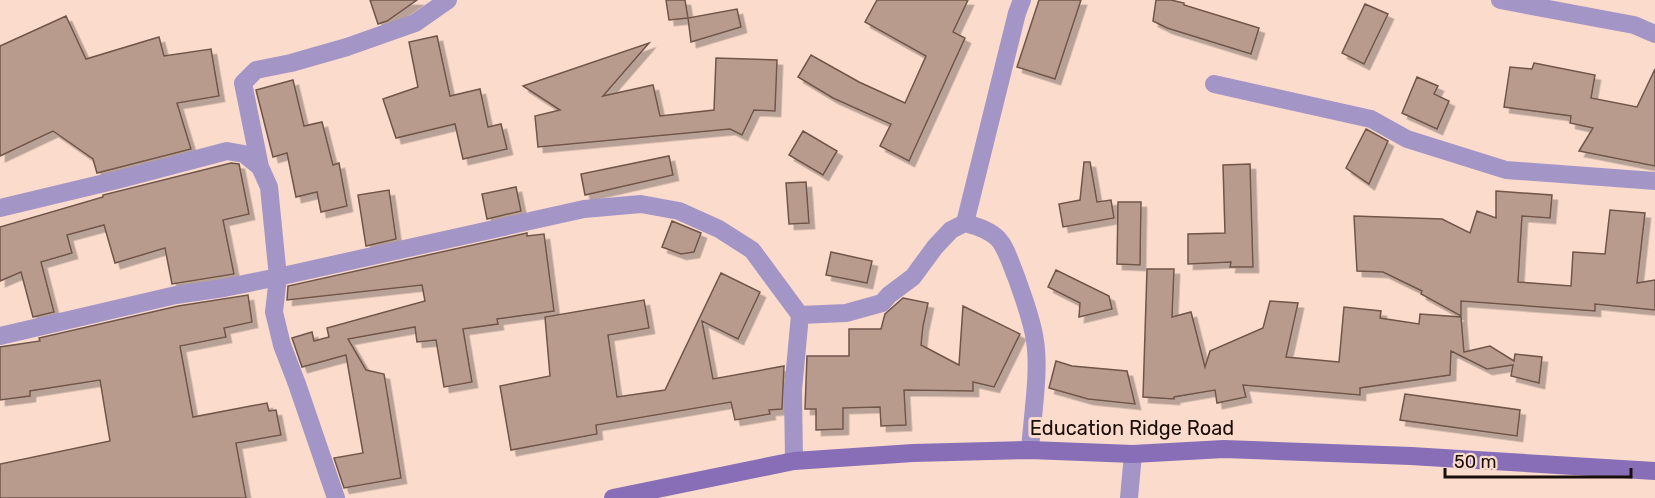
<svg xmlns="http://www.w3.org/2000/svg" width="1655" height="498" font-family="Rubik,sans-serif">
	<defs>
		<filter id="shadow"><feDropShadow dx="5.5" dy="5.5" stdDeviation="0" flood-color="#0004"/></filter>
	</defs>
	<rect width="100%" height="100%" fill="#fbdbcc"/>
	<!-- building -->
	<path fill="#b99b8e" stroke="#705549" stroke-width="1.5" filter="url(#shadow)" d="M 370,0 L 417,0 L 387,21 L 378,24 Z
		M 666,0 L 685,0 L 688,18 L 669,20 Z
		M 877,0 L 968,0 L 953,32 L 965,38 L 909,161 L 880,146 L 891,124 L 833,98 L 798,77 L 811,55 L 859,82 L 905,103 L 926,56 L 865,22 Z
		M 1039,0 L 1081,0 L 1055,79 L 1017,67 Z
		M 1156,0 L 1171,0 L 1184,3 L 1184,5 L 1259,28 L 1251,54 L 1167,28 L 1153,21 Z
		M 1365,4 L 1388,14 L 1364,64 L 1342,53 Z
		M 737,9 L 741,27 L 691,42 L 688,18 Z
		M 66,16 L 86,59 L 159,37 L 164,56 L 211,49 L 219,96 L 177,103 L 191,149 L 97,173 L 93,159 L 53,131 L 0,156 L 0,46 Z
		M 437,36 L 450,96 L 480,89 L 488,127 L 501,124 L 507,149 L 463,159 L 455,124 L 396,138 L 383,99 L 418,87 L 409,42 Z
		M 649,43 L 603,96 L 653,85 L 660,116 L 714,110 L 716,58 L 777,60 L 775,111 L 754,110 L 742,135 L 730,129 L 538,147 L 535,116 L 560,110 L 523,86 Z
		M 1534,63 L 1595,75 L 1591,98 L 1637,107 L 1655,69 L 1655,166 L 1579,151 L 1593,128 L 1570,123 L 1571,116 L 1504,107 L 1510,67 L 1532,69 Z
		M 1417,77 L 1438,86 L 1434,94 L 1449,101 L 1437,129 L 1402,113 Z
		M 293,80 L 304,126 L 322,122 L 333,165 L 339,163 L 347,206 L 321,212 L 317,192 L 296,197 L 287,153 L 273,157 L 256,90 Z
		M 1366,129 L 1388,141 L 1369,184 L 1346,168 Z
		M 803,131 L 837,151 L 823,175 L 789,155 Z
		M 669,156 L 673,175 L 585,195 L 581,174 Z
		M 1084,162 L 1090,162 L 1097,202 L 1111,200 L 1114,218 L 1063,227 L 1059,204 L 1080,200 Z
		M 231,163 L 239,164 L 249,214 L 223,220 L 234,274 L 172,284 L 165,248 L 115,263 L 104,225 L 67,235 L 72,253 L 41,262 L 54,312 L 33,317 L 21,272 L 0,281 L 0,227 L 103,197 L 103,195 Z
		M 1250,164 L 1253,267 L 1230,267 L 1231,262 L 1188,264 L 1188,234 L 1225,233 L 1223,165 Z
		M 806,182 L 809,223 L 789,224 L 786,183 Z
		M 516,187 L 521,211 L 487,219 L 482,194 Z
		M 389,190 L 396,239 L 366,246 L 358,195 Z
		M 1496,191 L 1552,195 L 1550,218 L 1522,216 L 1518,282 L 1571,286 L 1573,252 L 1605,254 L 1610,210 L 1645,213 L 1637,283 L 1655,280 L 1655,310 L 1595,304 L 1595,311 L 1461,301 L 1461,316 L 1421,294 L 1422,291 L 1383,272 L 1357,271 L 1354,216 L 1442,219 L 1470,233 L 1477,211 L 1496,218 Z
		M 1118,202 L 1141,202 L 1140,265 L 1117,264 Z
		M 672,221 L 701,233 L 694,252 L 681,254 L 662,247 Z
		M 527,233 L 527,236 L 544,234 L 554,311 L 497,319 L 498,324 L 463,329 L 472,382 L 444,387 L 436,340 L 417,342 L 415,327 L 348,339 L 366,370 L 384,374 L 401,478 L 344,488 L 334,458 L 363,453 L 346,355 L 302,367 L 292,338 L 312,332 L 314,341 L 329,337 L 327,328 L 425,301 L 422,285 L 287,300 L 288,286 Z
		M 831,252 L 872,261 L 867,283 L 826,275 Z
		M 1147,269 L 1174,269 L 1172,317 L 1191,312 L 1205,367 L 1210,351 L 1263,328 L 1270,301 L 1298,303 L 1286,357 L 1339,362 L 1344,307 L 1381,311 L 1380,318 L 1419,324 L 1420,314 L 1461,317 L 1464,352 L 1490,346 L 1514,361 L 1515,354 L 1542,357 L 1539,383 L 1511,376 L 1513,365 L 1487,369 L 1451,351 L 1450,375 L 1360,388 L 1360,395 L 1243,385 L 1246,397 L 1217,403 L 1215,390 L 1174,397 L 1174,399 L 1143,397 Z
		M 1056,270 L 1109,296 L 1112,309 L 1079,317 L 1080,303 L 1048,287 Z
		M 721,273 L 760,292 L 738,339 L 702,321 L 713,379 L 784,366 L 782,409 L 769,410 L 770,414 L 735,420 L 731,402 L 596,425 L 597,434 L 511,450 L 500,386 L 550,376 L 545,317 L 644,300 L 649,328 L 608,335 L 617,397 L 665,390 Z
		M 248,295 L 252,322 L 224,328 L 226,337 L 180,346 L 193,417 L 267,403 L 269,411 L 276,410 L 281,435 L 236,443 L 246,498 L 0,498 L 0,464 L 110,441 L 100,380 L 30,391 L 30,396 L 0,400 L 0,347 L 40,341 L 39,338 L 178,306 Z
		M 903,298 L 928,303 L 923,326 L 921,345 L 959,365 L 963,306 L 1020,334 L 994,387 L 973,382 L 973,391 L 904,390 L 906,425 L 881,426 L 880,407 L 843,408 L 843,429 L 816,430 L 816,409 L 805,409 L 807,356 L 849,356 L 849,329 L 881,329 L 885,314 Z
		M 1056,361 L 1072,366 L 1127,371 L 1135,404 L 1088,399 L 1049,388 Z
		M 1405,394 L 1520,410 L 1517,436 L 1400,420 Z"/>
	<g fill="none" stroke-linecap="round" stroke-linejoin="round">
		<!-- street -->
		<path stroke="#a495c7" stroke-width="18" d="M 1500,0 L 1634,25 L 1655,34
			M 1214,84 L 1371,119 L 1407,139 L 1506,170 L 1655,181
			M 260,167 L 243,83 L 256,70 L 291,63 L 347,47 L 415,23 L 448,0
			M 0,208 L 117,180 L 227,151 L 244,154 L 260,167 L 269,187 L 278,277 L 274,312 L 282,345 L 297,384 L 336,498
			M 965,223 C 1004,233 1003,244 1017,279 C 1024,300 1032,319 1035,341 C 1040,371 1032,419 1030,450
			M 0,336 L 176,295 L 224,288 L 278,277 L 584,209 L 641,204 L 679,211 L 719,229 L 752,250 L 800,315
			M 794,461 L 793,390 L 800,315 L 846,313 L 882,303 L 889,295 L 913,277 L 935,247 L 951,230 L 965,223 L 1017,13 L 1022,0
			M 1129,498 L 1133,454"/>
		<!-- secondary -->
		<path stroke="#876eb7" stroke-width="18" d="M 613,498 L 794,461 L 913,453 L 1030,450 L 1133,454 L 1224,449 L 1411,456 L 1655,471"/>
	</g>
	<g text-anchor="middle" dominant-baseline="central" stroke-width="6" stroke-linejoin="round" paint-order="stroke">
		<!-- street labels -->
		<g font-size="20" fill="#190e0a" stroke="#fbdbcc">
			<text x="1132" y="428">Education Ridge Road</text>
		</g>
	</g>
	<!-- scale -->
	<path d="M1445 468v9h186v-9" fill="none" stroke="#190e0a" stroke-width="3"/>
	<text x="1454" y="468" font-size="18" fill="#190e0a" stroke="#fbdbcc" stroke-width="4.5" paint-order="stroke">50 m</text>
</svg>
